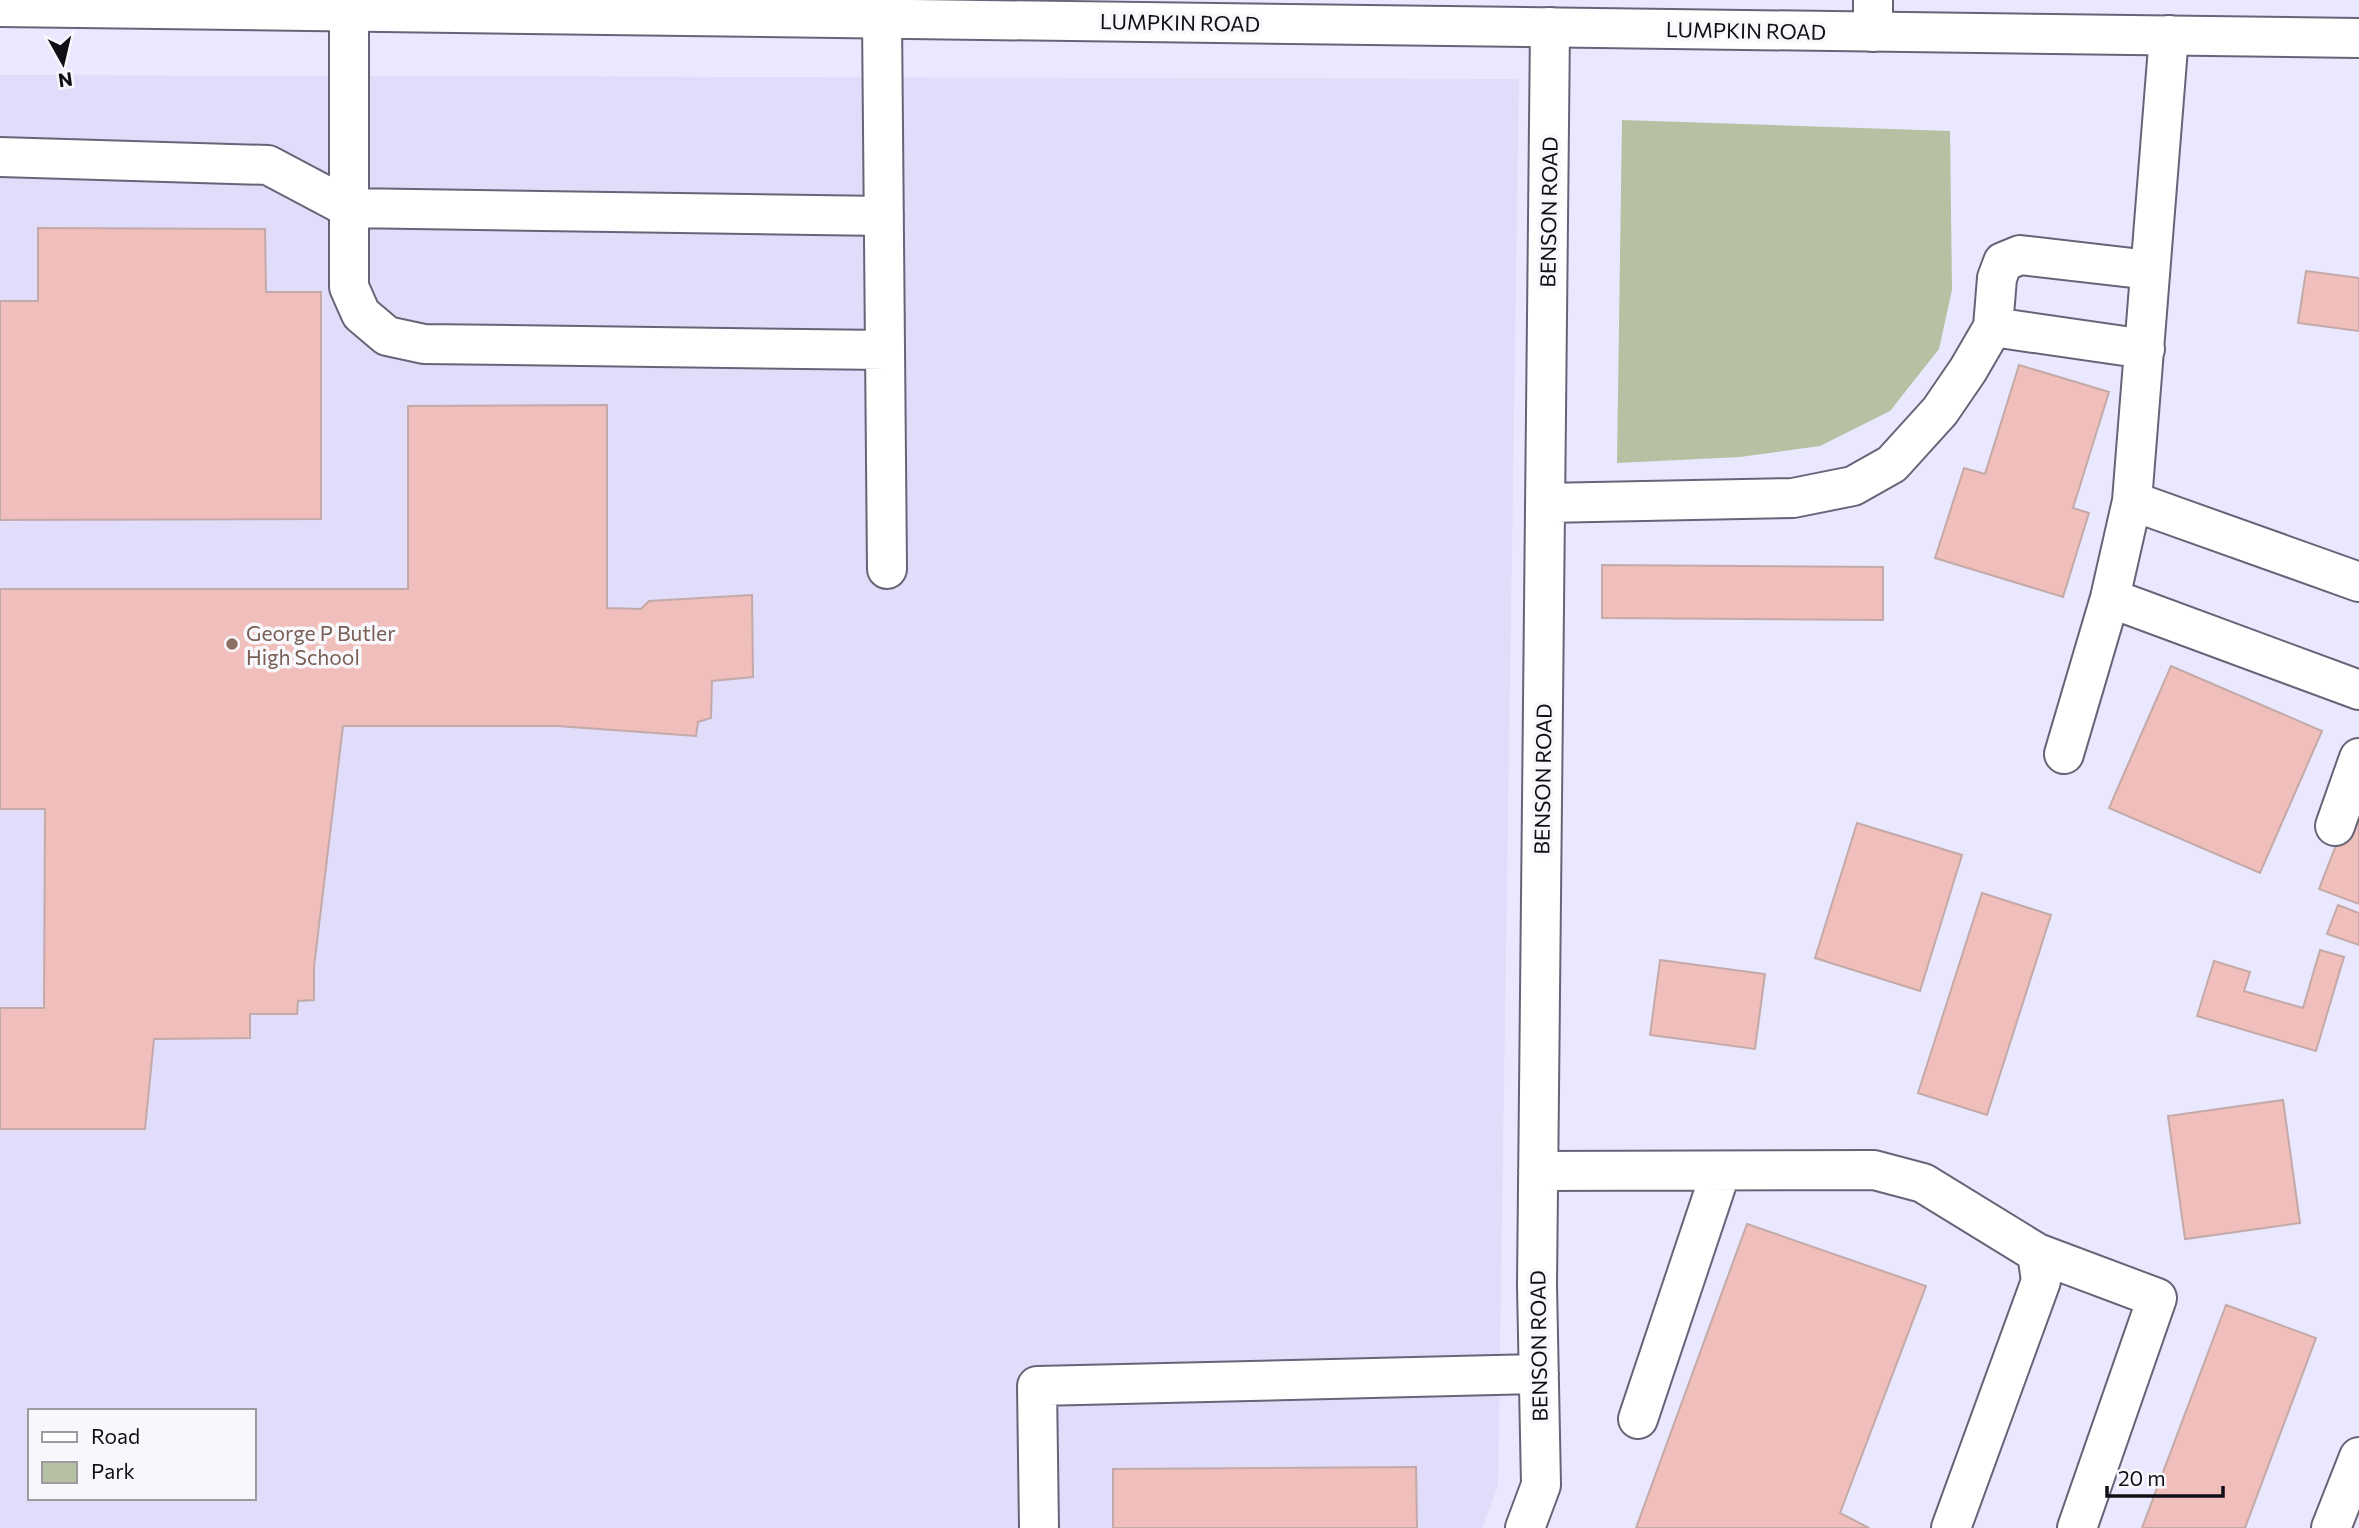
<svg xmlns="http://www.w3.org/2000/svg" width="2359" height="1528" font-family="Commissioner,sans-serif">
	<rect width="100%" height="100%" fill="#eae8fe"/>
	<!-- built -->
	<path fill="#e0dcf9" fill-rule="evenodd" d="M 0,75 L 1519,79 L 1498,1486 L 1482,1528 L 0,1528 ZM 30,1411 L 254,1411 L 254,1498 L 30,1498 Z"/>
	<!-- green -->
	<path fill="#b6c0a2" d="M 1622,120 L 1950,131 L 1952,290 L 1939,349 L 1890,411 L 1820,446 L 1740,457 L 1617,463 Z"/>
	<!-- building -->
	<path fill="#f0bebb" stroke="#c3aaa8" stroke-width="2" d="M 38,228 L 265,229 L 266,292 L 321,292 L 321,519 L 0,520 L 0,301 L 38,301 Z
		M 2306,271 L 2359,278 L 2359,331 L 2298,323 Z
		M 2019,365 L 2109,392 L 2073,508 L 2089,513 L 2063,597 L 1935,558 L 1964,468 L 1985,474 Z
		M 607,405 L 607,608 L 641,609 L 649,601 L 752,595 L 753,677 L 712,681 L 711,718 L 698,722 L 696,736 L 557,726 L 343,726 L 314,967 L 314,1000 L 298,1001 L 297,1014 L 250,1014 L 250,1038 L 154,1039 L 145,1129 L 0,1129 L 0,1008 L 44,1008 L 45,809 L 0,809 L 0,589 L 408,589 L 408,406 Z
		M 1602,565 L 1883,567 L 1883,620 L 1602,618 Z
		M 2171,666 L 2322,731 L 2260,873 L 2109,808 Z
		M 2359,786 L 2359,904 L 2319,889 Z
		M 1857,823 L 1962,855 L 1920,991 L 1815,958 Z
		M 1982,893 L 2051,915 L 1987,1115 L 1918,1093 Z
		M 2338,905 L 2359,913 L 2359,945 L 2327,934 Z
		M 2320,950 L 2344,957 L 2316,1051 L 2197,1016 L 2214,961 L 2250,972 L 2244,991 L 2303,1008 Z
		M 1660,960 L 1765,974 L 1755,1049 L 1650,1035 Z
		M 2283,1100 L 2300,1223 L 2185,1239 L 2168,1116 Z
		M 1747,1224 L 1926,1286 L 1840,1513 L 1869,1528 L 1636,1528 Z
		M 2226,1305 L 2316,1338 L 2245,1528 L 2142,1528 Z
		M 1416,1467 L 1417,1528 L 1113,1528 L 1113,1469 Z"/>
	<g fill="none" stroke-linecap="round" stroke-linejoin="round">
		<defs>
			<path id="minor" d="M 1873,0 L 1873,32
				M 349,12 L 349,287 L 361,314 L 387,336 L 424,344 L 885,350
				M 882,18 L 887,569
				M 0,157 L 268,165 L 349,208 L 884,216
				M 1993,327 L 2145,349
				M 2132,501 L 2359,582
				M 1545,503 L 1793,498 L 1853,486 L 1892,464 L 1940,411 L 1968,370 L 1993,327 L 1997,278 L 2003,262 L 2020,255 L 2150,270
				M 2110,598 L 2359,690
				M 2064,754 L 2110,598 L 2132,501 L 2169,35
				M 2335,826 L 2359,758
				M 1538,1171 L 1874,1170 L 1923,1183 L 2037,1253 L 2041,1281 L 1951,1528
				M 2037,1253 L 2157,1298 L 2077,1528
				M 1638,1419 L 1721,1171
				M 1039,1528 L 1037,1386 L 1539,1374
				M 1525,1528 L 1541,1485 L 1537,1285 L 1550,27
				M 2331,1528 L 2359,1457"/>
			<path id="major" d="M 0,7 L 2359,38"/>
		</defs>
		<!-- minor casing -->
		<use href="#minor" stroke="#666477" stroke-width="42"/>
		<!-- major casing -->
		<use href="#major" stroke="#666477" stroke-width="42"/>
		<!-- minor -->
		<use href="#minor" stroke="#fff" stroke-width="38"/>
		<!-- major -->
		<use href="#major" stroke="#fff" stroke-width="38"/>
	</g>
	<!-- markers -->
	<circle fill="#8d6e63" stroke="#f8f8fc" stroke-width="2.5" cx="232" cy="644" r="7"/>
	<g text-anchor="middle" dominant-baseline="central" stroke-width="7" stroke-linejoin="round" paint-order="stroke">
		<!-- street labels -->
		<g font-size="21" fill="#100f16" stroke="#f8f8fc">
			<text transform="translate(1180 22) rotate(1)">LUMPKIN ROAD</text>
			<text transform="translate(1746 30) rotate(1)">LUMPKIN ROAD</text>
			<text transform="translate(1548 212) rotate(-89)">BENSON ROAD</text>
			<text transform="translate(1542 779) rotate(-89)">BENSON ROAD</text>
			<text transform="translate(1538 1346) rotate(-91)">BENSON ROAD</text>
		</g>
		<!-- education labels -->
		<g font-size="21" fill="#785e54" stroke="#f8f8fc" text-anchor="start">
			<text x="246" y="632">George P Butler<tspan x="246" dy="24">High School</tspan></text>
		</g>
	</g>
	<!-- legend -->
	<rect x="28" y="1409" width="228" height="91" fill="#f8f8fc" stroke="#9b9ba0" stroke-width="2"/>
	<rect x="42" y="1432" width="35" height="10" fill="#ffffff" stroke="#9b9ba0" stroke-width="2"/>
	<text x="91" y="1444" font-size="21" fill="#100f16">Road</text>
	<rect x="42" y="1462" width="35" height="21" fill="#b6c0a2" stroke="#9b9ba0" stroke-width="2"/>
	<text x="91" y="1479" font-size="21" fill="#100f16">Park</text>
	<!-- north arrow -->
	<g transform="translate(63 63) rotate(172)" stroke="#f8f8fc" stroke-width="5" paint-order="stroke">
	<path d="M0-5L12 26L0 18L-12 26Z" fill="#100f16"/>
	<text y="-10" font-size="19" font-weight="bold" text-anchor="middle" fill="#100f16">N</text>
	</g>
	<!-- scale -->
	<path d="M2107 1486v10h116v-10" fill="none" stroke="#100f16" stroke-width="3.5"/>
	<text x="2118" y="1486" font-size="21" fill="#100f16" stroke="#f8f8fc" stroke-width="5" paint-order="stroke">20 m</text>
</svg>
